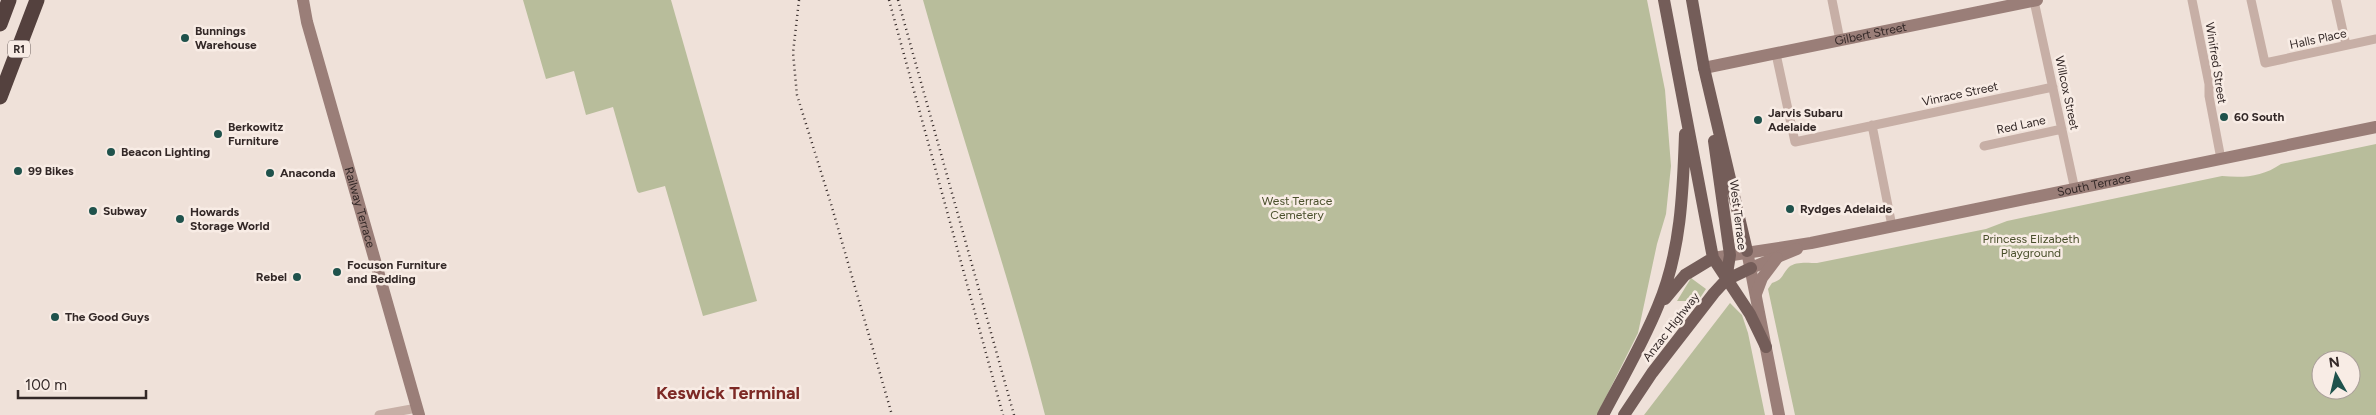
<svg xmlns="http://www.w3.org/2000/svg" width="2376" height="415" font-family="Figtree,sans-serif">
	<rect width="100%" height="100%" fill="#efe1d9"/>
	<!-- green -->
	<path fill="#b8bd9b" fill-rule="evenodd" d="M 523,0 L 671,0 L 757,301 L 703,316 L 665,186 L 639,193 L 637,191 L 613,107 L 586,115 L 574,71 L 546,79 Z
		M 923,0 L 1647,0 L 1665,90 L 1671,166 L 1666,214 L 1657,244 L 1638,333 L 1597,415 L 1045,415 C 1009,275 962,139 923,0 Z
		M 2376,144 L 2376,415 L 1795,415 L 1768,289 L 1772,283 C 1783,280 1782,274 1789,267 C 1796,261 1809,263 1817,263 L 1986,229 L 2007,221 L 2222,176 C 2244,178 2262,177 2281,164 ZM 2321,360 L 2351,360 L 2351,390 L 2321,390 Z
		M 1691,278 L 1706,289 L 1698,301 L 1677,301 Z
		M 1730,303 L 1742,315 L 1748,333 L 1765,415 L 1644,415 Z"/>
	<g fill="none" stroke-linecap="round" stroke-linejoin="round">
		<!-- street -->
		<path stroke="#c7afa6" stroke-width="9" d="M 1832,0 L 1840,40
			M 2192,0 L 2209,84 L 2209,96 L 2221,159
			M 2251,0 L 2265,63 L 2376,39
			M 2336,0 L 2346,45
			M 2034,1 L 2075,190
			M 1776,54 L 1795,142 L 2053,87
			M 1872,125 L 1892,226
			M 1984,146 L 2062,129
			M 379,415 L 417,408"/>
		<!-- secondary -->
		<g stroke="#9a7e78" stroke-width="12">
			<path id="s1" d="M 303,0 L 307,22 L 419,415"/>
			<path id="s2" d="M 1704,68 L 2037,0"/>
			<path d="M 1747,251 L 1779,415"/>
			<path id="s3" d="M 1713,258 L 1811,243 L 2376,127"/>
			<path d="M 1751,268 L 1797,249"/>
			<path d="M 1756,294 L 1762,278 L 1777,258"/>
		</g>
		<!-- primary -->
		<path stroke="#745d59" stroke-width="12" d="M 1664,0 L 1713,258 L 1750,314 L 1766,347
			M 1692,0 L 1704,68 L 1747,251
			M 1714,141 L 1730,255 L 1726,280
			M 1665,299 L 1685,275 L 1713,258
			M 1603,415 C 1622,379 1643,343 1658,306 C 1681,252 1683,191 1685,134
			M 1624,415 L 1652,373 L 1714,293 L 1726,280 L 1751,268"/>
		<!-- highway -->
		<path stroke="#54413e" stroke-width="15" d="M 0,24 L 9,0
			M 0,97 L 37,0"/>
		<!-- rail -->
		<path stroke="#332827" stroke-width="2.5" stroke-dasharray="1 4" stroke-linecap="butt" d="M 799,0 L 793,53 L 797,95 L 831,204 L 892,415
			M 889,0 L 1003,415
			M 898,0 L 1014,415"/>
	</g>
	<!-- markers -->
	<g fill="#1f524c" stroke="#f8ece5" stroke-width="2">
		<circle cx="185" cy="38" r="5"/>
		<circle cx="2224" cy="117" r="5"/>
		<circle cx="1758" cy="120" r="5"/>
		<circle cx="218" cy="134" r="5"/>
		<circle cx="111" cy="152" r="5"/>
		<circle cx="18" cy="171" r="5"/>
		<circle cx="270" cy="173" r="5"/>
		<circle cx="1790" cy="209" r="5"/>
		<circle cx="93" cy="211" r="5"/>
		<circle cx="180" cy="219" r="5"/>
		<circle cx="337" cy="272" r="5"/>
		<circle cx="297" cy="277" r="5"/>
		<circle cx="55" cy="317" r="5"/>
	</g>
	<g text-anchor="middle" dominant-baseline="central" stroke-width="5" stroke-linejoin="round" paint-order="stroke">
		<!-- shield labels -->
		<rect fill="#f8ece5" stroke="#6e6360" stroke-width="1" x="8" y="40.5" width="22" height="17" rx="4"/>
		<g font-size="11" font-weight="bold" fill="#332827">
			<text x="19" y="49">R1</text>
		</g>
		<!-- poi labels -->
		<g font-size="12" font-weight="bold" fill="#332827" stroke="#f8ece5" text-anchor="start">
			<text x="195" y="31">Bunnings<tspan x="195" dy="14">Warehouse</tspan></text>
			<text x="1768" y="113">Jarvis Subaru<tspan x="1768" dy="14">Adelaide</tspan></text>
			<text x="2234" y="117">60 South</text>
			<text x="228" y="127">Berkowitz<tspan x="228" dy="14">Furniture</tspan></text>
			<text x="121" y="152">Beacon Lighting</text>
			<text x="28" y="171">99 Bikes</text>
			<text x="280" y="173">Anaconda</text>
			<text x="1800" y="209">Rydges Adelaide</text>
			<text x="103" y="211">Subway</text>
			<text x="190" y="212">Howards<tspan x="190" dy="14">Storage World</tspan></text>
			<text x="347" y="265">Focuson Furniture<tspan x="347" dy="14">and Bedding</tspan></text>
			<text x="287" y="277" text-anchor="end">Rebel</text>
			<text x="65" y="317">The Good Guys</text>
		</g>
		<!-- street labels -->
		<g font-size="12" fill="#332827" stroke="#f8ece5">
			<text stroke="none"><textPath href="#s2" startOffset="170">Gilbert Street</textPath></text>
			<text transform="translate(2318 39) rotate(-12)">Halls Place</text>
			<text transform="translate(2216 63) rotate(81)">Winifred Street</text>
			<text transform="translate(2067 93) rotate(78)">Willcox Street</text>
			<text transform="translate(1960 94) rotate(-12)">Vinrace Street</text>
			<text transform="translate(2021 125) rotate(-12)">Red Lane</text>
			<text stroke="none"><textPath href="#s3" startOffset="388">South Terrace</textPath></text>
			<text stroke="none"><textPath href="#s1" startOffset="215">Railway Terrace</textPath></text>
			<text transform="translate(1738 215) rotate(83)">West Terrace</text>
			<text transform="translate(1671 327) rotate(-52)">Anzac Highway</text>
		</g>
		<!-- park labels -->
		<g font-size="12" fill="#4a502c" stroke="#f8ece5">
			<text x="1297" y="201">West Terrace<tspan x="1297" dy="14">Cemetery</tspan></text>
			<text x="2031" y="239">Princess Elizabeth<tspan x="2031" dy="14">Playground</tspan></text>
		</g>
		<!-- district labels -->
		<g font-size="18" font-weight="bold" fill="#7d2925" stroke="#f8ece5">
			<text x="728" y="393">Keswick Terminal</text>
		</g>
	</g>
	<!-- north arrow -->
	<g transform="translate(2336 375) rotate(352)"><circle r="24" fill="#f8ece5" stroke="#a99e99"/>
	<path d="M0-4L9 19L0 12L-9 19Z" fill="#1f524c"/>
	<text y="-8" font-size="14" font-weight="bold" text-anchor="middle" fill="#332827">N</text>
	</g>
	<!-- scale -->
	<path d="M18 390v8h128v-8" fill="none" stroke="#332827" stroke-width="2.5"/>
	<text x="25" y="390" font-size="15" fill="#332827" stroke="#f8ece5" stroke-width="4" paint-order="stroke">100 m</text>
</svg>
